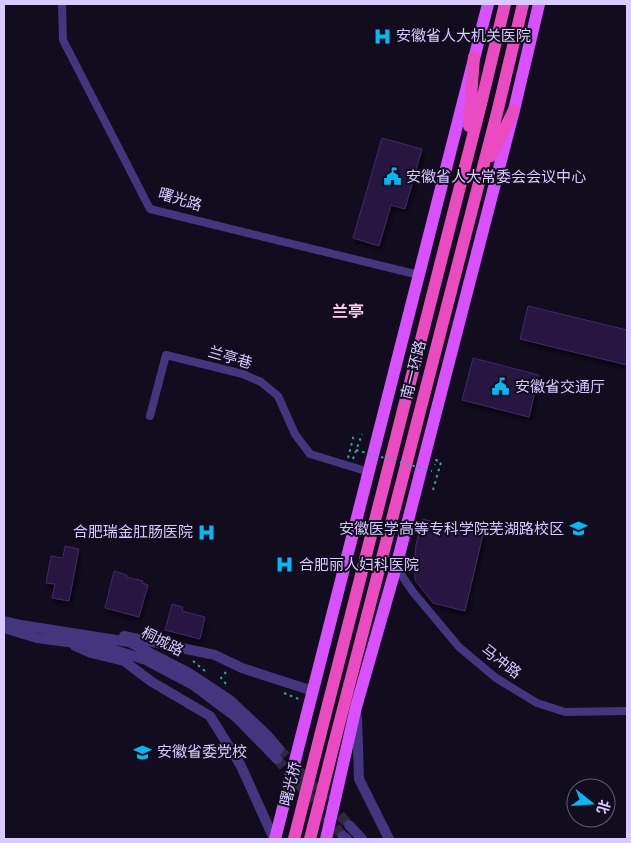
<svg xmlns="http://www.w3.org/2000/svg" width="631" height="843" font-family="'Alegreya Sans','Noto Sans SC',sans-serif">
	<defs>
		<filter id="shadow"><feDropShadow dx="2" dy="4" stdDeviation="2.5" flood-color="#0009"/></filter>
	</defs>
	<rect width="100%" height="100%" fill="#120c1f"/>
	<!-- building -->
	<path fill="#261840" stroke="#40296c" filter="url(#shadow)" d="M 382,138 L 422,149 L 405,209 L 391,205 L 379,246 L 353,238 Z
		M 528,306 L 627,330 L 627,365 L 520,339 Z
		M 473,358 L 539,375 L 529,417 L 462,400 Z
		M 422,519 L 483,534 L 465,611 L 433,603 L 415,580 L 414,563 L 416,545 Z
		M 65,546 L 79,549 L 69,601 L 52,598 L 55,584 L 46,583 L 51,556 L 63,558 Z
		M 114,571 L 127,575 L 126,577 L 143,581 L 142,583 L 148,585 L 139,617 L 105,608 Z
		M 172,604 L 183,607 L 182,611 L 205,617 L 200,639 L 165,630 Z"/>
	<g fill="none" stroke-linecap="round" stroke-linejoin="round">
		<!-- tertiary-tunnel -->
		<path stroke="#302841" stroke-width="10" stroke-dasharray="10 5" stroke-linecap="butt" d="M 279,749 L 349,825
			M 277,759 L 343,836"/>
		<!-- path -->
		<path stroke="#2ca6b1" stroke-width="2" stroke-dasharray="2.5 4" stroke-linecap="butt" d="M 348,458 L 354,434
			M 353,459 L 362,434
			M 433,490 L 441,462 L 436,460 L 435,465
			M 193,661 L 205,671
			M 226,672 L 221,678 L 227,685
			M 284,693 L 301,700"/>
		<!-- minor -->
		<path stroke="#43367f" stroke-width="8" d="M 62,4 L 63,40 L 150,209 L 419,275
			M 150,416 L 166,355 L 243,374 L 261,382 L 278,396 L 295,434 L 310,454 L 369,472
			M 396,567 L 413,592 L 459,647 L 496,678 L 537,703 L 565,712 L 627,711"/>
		<!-- tertiary -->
		<path stroke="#43367f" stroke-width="10" d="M 4,621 L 21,625 L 129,642 L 189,673 L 230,700 L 268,736 L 279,749
			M 4,628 L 37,638 L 105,647 L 146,660 L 193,685 L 237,718 L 277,759
			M 124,636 L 215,655 L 242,668 L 313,691
			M 75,646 L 91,653 L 124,661 L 152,682 L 210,716 L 241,766 L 274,839
			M 357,717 L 359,779 L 389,839
			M 349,825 L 362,839
			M 343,836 L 347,839"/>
		<!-- primary -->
		<path stroke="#d751ff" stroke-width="12" d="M 275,839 L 488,4
			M 326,839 L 356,707 L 396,567 L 514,110 L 539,4"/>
		<!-- trunk -->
		<path stroke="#eb4bc1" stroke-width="12" d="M 469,126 L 474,57
			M 491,156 L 514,110
			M 320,736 L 481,104 L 505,4
			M 334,744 L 498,109 L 523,4"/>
		<!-- path-bridge -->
		<path stroke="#2ca6b1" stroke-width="2" stroke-dasharray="2.5 4" stroke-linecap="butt" d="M 356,450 L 432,471"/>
		<!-- trunk-bridge -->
		<path stroke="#eb4bc1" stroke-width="12" d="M 294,839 L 320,736
			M 310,839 L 334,744"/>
	</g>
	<!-- icons -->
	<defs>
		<symbol id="hospital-bare" viewBox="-9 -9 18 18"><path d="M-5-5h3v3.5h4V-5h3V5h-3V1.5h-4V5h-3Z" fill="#00b9f5" stroke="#120c1f" stroke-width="2.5" paint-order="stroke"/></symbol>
		<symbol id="civic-bare" viewBox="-9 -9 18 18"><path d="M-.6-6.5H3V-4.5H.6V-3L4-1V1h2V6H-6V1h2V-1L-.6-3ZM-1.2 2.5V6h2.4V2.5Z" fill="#00b9f5" stroke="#120c1f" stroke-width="2.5" paint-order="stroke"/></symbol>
		<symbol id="university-bare" viewBox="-9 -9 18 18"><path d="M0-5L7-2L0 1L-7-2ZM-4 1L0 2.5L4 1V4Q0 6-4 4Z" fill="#00b9f5" stroke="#120c1f" stroke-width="2.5" paint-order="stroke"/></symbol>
		<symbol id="school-bare" viewBox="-9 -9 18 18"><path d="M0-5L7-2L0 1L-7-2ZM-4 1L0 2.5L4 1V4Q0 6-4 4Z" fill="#00b9f5" stroke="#120c1f" stroke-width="2.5" paint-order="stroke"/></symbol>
	</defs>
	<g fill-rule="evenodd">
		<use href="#hospital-bare" x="370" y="24" width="25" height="25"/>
		<use href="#civic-bare" x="380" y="164" width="25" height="25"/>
		<use href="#civic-bare" x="488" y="374" width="25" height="25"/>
		<use href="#university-bare" x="566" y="516" width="25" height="25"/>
		<use href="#hospital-bare" x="194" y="520" width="25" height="25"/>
		<use href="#hospital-bare" x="272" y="552" width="25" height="25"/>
		<use href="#school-bare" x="130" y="740" width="25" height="25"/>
	</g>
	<g text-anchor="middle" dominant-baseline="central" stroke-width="4" stroke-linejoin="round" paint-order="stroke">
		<!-- poi labels -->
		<g font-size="15" fill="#d8caff" stroke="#120c1f" text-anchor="start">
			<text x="396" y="36">安徽省人大机关医院</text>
			<text x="406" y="177">安徽省人大常委会会议中心</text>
			<text x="515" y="387">安徽省交通厅</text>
			<text x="564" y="529" text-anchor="end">安徽医学高等专科学院芜湖路校区</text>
			<text x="193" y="532" text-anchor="end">合肥瑞金肛肠医院</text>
			<text x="299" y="565">合肥丽人妇科医院</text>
			<text x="157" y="752">安徽省委党校</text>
		</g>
		<!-- street labels -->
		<g font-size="15" fill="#d8caff" stroke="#120c1f">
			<text transform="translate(180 200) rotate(17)">曙光路</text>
			<text transform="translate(230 358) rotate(16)">兰亭巷</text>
			<text transform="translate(414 370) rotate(-76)">南一环路</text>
			<text transform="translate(162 642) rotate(27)">桐城路</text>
			<text transform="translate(501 662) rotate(37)">马冲路</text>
			<text transform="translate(291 784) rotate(-76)">曙光桥</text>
		</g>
		<!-- neighbourhood labels -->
		<g font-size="16" font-weight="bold" fill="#ffcce5" stroke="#120c1f">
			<text x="348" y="312">兰亭</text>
		</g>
	</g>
	<!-- border -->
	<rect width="631" height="843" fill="none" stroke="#d8caff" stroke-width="10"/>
	<!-- north arrow -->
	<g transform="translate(591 803) rotate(107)"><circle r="24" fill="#120c1f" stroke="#615879"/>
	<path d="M0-4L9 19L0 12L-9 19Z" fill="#00b9f5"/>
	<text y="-8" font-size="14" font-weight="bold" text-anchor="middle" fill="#d8caff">北</text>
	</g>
</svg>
